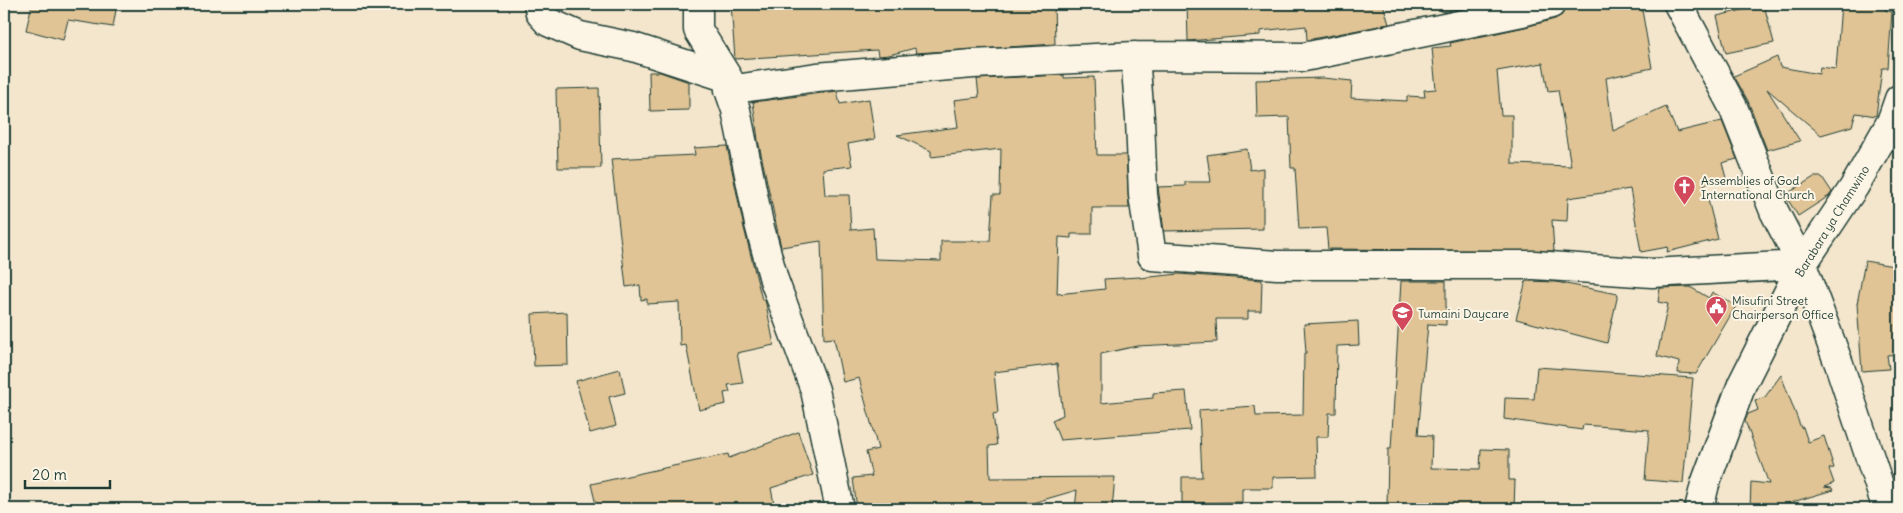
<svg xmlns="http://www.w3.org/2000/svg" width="1903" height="513" font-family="Delius,sans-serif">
	<rect width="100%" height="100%" fill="#f4e6cd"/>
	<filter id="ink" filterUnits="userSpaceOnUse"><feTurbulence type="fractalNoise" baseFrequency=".02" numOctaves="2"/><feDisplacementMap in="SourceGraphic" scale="10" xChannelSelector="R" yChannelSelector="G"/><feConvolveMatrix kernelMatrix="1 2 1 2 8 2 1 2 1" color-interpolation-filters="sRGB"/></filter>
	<g filter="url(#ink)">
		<!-- building -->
		<path fill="#e0c495" stroke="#1f3d34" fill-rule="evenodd" d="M 32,4 L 117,4 L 113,27 L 68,20 L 63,40 L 26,30 Z
			M 731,4 L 1054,4 L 1055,44 L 916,53 L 915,48 L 889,55 L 878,56 L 877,50 L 735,59 Z
			M 1187,4 L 1322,4 L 1323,8 L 1355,4 L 1383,4 L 1389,24 L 1307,40 L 1306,26 L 1260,31 L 1260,35 L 1188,41 Z
			M 1440,4 L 1485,4 L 1442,12 Z
			M 1566,4 L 1641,4 L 1652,68 L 1606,78 L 1613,131 L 1666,107 L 1677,132 L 1722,121 L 1737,159 L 1722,163 L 1726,178 L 1704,184 L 1718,239 L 1667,252 L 1668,247 L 1641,252 L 1630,189 L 1568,198 L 1567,221 L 1552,220 L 1554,251 L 1328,249 L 1326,228 L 1299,229 L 1295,168 L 1291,168 L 1289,117 L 1257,118 L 1256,80 L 1323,78 L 1352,81 L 1351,98 L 1407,101 L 1407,96 L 1425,97 L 1424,90 L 1436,89 L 1432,48 L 1451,46 L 1450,43 L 1525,27 L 1555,19 L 1562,15 ZM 1543,63 L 1548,91 L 1558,90 L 1571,166 L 1512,164 L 1512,115 L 1501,115 L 1497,71 Z
			M 1841,4 L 1886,4 L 1885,10 L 1892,12 L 1888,68 L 1882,68 L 1876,116 L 1856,113 L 1852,126 L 1821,135 L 1767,89 L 1800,141 L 1767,150 L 1748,101 L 1734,76 L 1777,57 L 1780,67 L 1819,74 L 1820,67 L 1836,69 Z
			M 1764,5 L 1774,43 L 1726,53 L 1717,16 Z
			M 649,72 L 660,72 L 689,82 L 689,110 L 650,111 Z
			M 1064,75 L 1064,78 L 1094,77 L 1097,155 L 1126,155 L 1129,208 L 1092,208 L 1092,234 L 1071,234 L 1071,238 L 1059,237 L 1057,294 L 1105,289 L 1104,279 L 1140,277 L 1140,278 L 1179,274 L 1262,280 L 1261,311 L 1248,311 L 1248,319 L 1216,319 L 1217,342 L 1137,346 L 1101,354 L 1101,403 L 1153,398 L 1153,393 L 1186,391 L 1190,430 L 1060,440 L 1052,420 L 1063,415 L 1057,364 L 994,372 L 998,413 L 993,414 L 997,445 L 989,446 L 990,478 L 1115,477 L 1112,509 L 1075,509 L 1077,490 L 1012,509 L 857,509 L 853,478 L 872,476 L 866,452 L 878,449 L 859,378 L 843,382 L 834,338 L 824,339 L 821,241 L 781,247 L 758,140 L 753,102 L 837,91 L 840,104 L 869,99 L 875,139 L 848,144 L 852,166 L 823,169 L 825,195 L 849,195 L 851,230 L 873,228 L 875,259 L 941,261 L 941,241 L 990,241 L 993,195 L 1000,195 L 1001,149 L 931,157 L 931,151 L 897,135 L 958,127 L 954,100 L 979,97 L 977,79 Z
			M 599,88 L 601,168 L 558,168 L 556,89 Z
			M 727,146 L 744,228 L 762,300 L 765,300 L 766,304 L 774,345 L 737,353 L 743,383 L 728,385 L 730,392 L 724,393 L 726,404 L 699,410 L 686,345 L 680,346 L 679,302 L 647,304 L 647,299 L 641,300 L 640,285 L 626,287 L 611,159 L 695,155 L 694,148 Z
			M 1247,149 L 1250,170 L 1263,168 L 1263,229 L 1164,231 L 1158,187 L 1185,186 L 1185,182 L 1211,182 L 1207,155 Z
			M 1814,177 L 1822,177 L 1832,192 L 1829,196 L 1798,216 L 1785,195 Z
			M 1865,261 L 1899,267 L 1899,354 L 1887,355 L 1889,369 L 1862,371 L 1857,304 Z
			M 1401,281 L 1446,281 L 1446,325 L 1428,324 L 1418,435 L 1432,436 L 1431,468 L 1480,469 L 1481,449 L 1509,450 L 1509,480 L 1515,480 L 1514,509 L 1387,509 L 1388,449 L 1391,449 Z
			M 1526,281 L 1556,282 L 1618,294 L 1607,343 L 1516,319 Z
			M 1690,287 L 1709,298 L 1712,292 L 1736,306 L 1696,374 L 1678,373 L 1679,362 L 1657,356 L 1668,304 L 1658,302 L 1660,288 Z
			M 567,312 L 568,365 L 534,366 L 532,314 Z
			M 1358,321 L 1359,345 L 1337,346 L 1336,413 L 1329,413 L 1328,437 L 1316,437 L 1317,476 L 1273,477 L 1273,488 L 1242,488 L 1242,502 L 1182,503 L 1182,477 L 1202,477 L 1199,410 L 1255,406 L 1256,416 L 1303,415 L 1304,353 L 1306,353 L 1304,324 Z
			M 1537,367 L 1693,378 L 1683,483 L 1645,480 L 1649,430 L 1583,425 L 1582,430 L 1504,419 L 1505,398 L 1534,399 Z
			M 620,369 L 625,393 L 609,397 L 616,426 L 590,433 L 576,381 Z
			M 1781,375 L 1801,428 L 1803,427 L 1808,442 L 1824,436 L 1834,468 L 1829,469 L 1834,483 L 1824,487 L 1832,488 L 1833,490 L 1769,509 L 1750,509 L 1751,482 L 1769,484 L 1745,421 L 1748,414 L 1758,410 L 1755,401 L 1765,397 Z
			M 798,432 L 813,475 L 771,488 L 775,509 L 597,509 L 591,484 L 728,454 L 729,458 Z"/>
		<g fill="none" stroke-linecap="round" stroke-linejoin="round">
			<defs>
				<path id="minor" d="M 538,4 L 540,13 L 548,22 L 580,36 L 633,47 L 728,78 L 729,90 L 817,77 L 973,64 L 1135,56 L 1304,57 L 1522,12 L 1551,4
					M 698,4 L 698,30 L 728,78
					M 1678,4 L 1733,107 L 1774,211 L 1802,265 L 1839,364 L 1887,509
					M 1135,56 L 1140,119 L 1143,195 L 1152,256 L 1277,265 L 1534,265 L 1652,273 L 1802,265
					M 729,90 L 736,110 L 759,224 L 774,280 L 815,390 L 840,509
					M 1699,509 L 1705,484 L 1742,384 L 1802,265 L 1854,187 L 1891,122 L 1899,99"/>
			</defs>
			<!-- minor casing -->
			<use href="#minor" stroke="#1f3d34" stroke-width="31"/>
			<!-- minor -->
			<use href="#minor" stroke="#fcf5e5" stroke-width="28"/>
		</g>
	</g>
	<!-- icons -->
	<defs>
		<symbol id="church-pin" viewBox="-11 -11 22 30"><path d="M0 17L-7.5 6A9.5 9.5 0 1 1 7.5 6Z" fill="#d1495b" stroke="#fcf5e5"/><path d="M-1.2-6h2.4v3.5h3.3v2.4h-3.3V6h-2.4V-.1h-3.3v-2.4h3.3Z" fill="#fff"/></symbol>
		<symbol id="civic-pin" viewBox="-11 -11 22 30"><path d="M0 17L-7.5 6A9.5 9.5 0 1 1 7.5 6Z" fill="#d1495b" stroke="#fcf5e5"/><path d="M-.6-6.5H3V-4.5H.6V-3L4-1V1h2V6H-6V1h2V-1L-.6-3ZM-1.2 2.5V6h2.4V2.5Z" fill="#fff"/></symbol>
		<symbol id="school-pin" viewBox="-11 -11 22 30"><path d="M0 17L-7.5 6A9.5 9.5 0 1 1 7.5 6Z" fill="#d1495b" stroke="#fcf5e5"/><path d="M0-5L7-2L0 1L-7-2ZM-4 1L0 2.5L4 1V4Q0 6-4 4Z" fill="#fff"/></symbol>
	</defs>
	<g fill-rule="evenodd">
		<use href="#church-pin" x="1672" y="174" width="25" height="34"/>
		<use href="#civic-pin" x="1704" y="294" width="25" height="34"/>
		<use href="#school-pin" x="1390" y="300" width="25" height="34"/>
	</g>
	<g text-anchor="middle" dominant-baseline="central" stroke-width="4" stroke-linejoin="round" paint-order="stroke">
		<!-- poi labels -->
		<g font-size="12" fill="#1f3d34" stroke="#fcf5e5" text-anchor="start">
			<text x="1701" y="180">Assemblies of God<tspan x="1701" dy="14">International Church</tspan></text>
			<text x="1732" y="300">Misufini Street<tspan x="1732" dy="14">Chairperson Office</tspan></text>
			<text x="1418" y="313">Tumaini Daycare</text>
		</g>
		<!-- street labels -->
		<g font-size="12" fill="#1f3d34" stroke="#fcf5e5">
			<text transform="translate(1832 221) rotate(-58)">Barabara ya Chamwino</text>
		</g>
	</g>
	<!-- margin -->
	<rect width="1903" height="513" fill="none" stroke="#fcf5e5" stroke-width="20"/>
	<rect x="10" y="10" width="1883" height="493" fill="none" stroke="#1f3d34" stroke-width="2" filter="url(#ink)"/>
	<!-- scale -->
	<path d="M25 480v8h85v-8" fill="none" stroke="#1f3d34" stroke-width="2.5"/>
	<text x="32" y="480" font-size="15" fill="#1f3d34" stroke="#fcf5e5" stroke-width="4" paint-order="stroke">20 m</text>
</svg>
